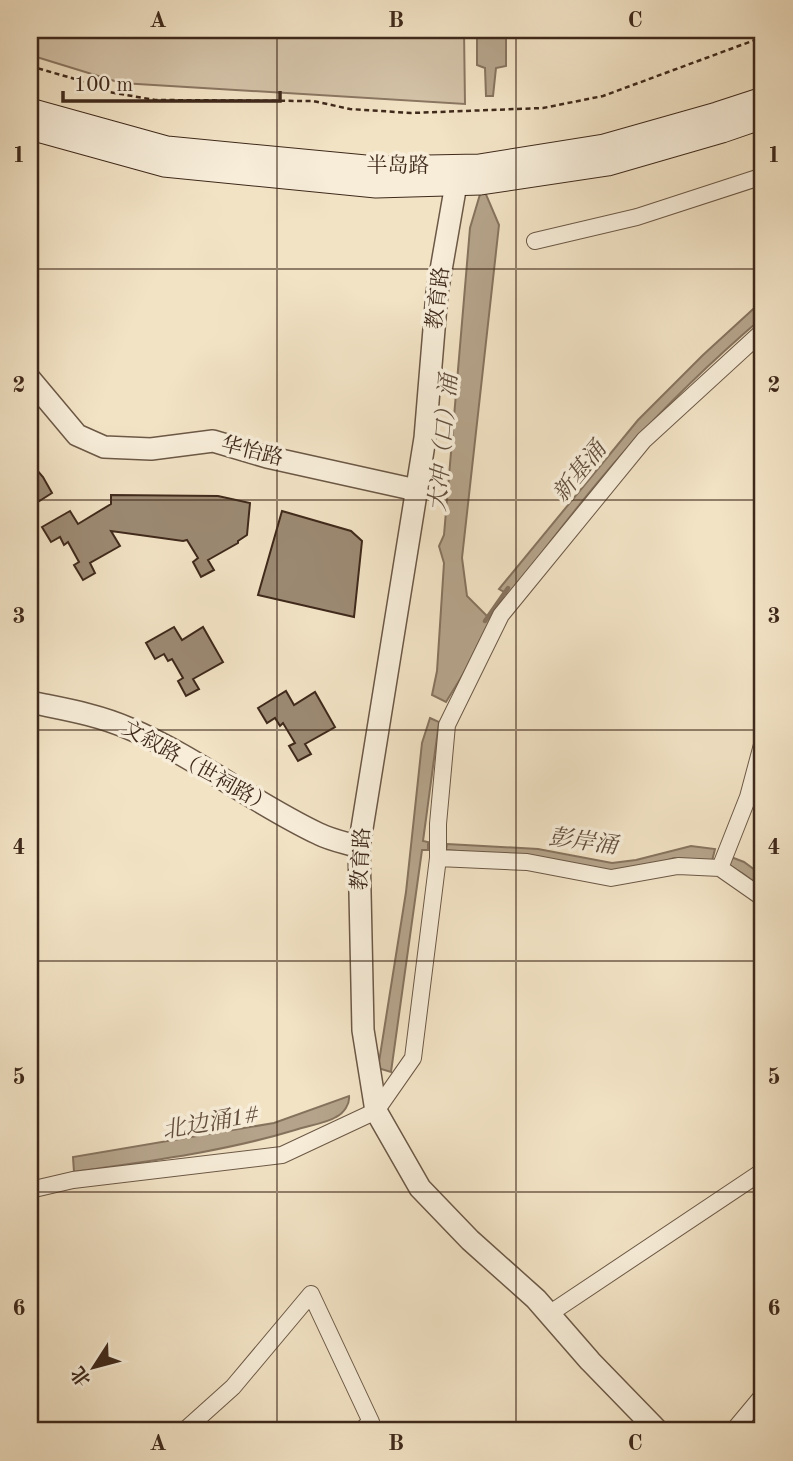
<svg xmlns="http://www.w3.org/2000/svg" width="793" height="1461" font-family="'Old Standard TT','Noto Serif SC',serif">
	<rect width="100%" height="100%" fill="#f2e3c5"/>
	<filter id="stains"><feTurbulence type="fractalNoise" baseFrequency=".00286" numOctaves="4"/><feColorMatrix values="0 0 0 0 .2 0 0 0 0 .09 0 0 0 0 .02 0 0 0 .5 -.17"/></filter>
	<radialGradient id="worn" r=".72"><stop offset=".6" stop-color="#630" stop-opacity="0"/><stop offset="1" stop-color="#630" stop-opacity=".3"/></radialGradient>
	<!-- green -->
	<path fill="#d4c3a8" stroke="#8a7662" stroke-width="2" d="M 30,30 L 464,30 L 465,104 L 121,83 L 30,55 Z"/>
	<!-- water -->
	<path fill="#b5a48b" stroke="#86735e" stroke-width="2" d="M 477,30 L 506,30 L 506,66 L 496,68 L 493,96 L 486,96 L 485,68 L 477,65 Z
		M 481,191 L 485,192 L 499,225 L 462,558 L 467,596 L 492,621 L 489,632 L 446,702 L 432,695 L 437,671 L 444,563 L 439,546 L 444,535 L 470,228 Z
		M 763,300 L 763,317 C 714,359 667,404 624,452 C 583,497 547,547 509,595 L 499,589 L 638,420 L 703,355 Z
		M 430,718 L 439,722 L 423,841 L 428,842 L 428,850 L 422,850 L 391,1072 L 378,1068 L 406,892 L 422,743 Z
		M 447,844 L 538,849 L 612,863 L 636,860 L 691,846 L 715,849 L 712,861 L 674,858 L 642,868 L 616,873 L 525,857 L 446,850 Z
		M 731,857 L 744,862 L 763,876 L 763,888 L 742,873 L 727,865 Z
		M 349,1096 C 350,1104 344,1113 336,1117 C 327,1123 307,1126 295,1130 C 223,1152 148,1161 74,1172 L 73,1157 L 274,1123 Z"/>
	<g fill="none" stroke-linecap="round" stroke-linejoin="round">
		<!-- stream -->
		<path stroke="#86735e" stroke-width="4.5" d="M 485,621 L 508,588"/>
	</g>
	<!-- building -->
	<path fill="#9c8a73" stroke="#3f291b" stroke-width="2" d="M 30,462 L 43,477 L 52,493 L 30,507 Z
		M 111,495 L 218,496 L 250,503 L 247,535 L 238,541 L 238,543 L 208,560 L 214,570 L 201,577 L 193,562 L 198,558 L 187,540 L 183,541 L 111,531 L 120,546 L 90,563 L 95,573 L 83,580 L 74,565 L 79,562 L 68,542 L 64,545 L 60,537 L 51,542 L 42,527 L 70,511 L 78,524 L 111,504 Z
		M 282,511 L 351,531 L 362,541 L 354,617 L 258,595 Z
		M 174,627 L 182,640 L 203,627 L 223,662 L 193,679 L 199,689 L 186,696 L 178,681 L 183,678 L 172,659 L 168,661 L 164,654 L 155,659 L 146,643 Z
		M 286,691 L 294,705 L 315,692 L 335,727 L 305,744 L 311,754 L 298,761 L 289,746 L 295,743 L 283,723 L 280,726 L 275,718 L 267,723 L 258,708 Z"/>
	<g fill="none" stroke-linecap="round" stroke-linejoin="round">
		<defs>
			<path id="minor" d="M 535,241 L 637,217 L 763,176
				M 438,858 L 527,862 L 611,878 L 678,866 L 720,868 L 763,898
				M 720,868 L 748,797 L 763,741
				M 30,1190 L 73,1180 L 282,1155 L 376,1111 L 413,1058 L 438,858 L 438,824 L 447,725 L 501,615 L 644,440 L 763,331
				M 549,1314 L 763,1171
				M 184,1431 L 233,1387 L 311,1294 L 371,1422 L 360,1431
				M 733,1431 L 763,1395"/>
			<path id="tertiary" d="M 456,184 L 437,293 L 425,438 L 359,847 L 363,1030 L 376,1111 L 420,1188 L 470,1240 L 536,1299 L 590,1361 L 658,1431
				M 30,379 L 77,435 L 104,447 L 151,449 L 213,441 L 267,457 L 416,490
				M 30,702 C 63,709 96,714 128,728 C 195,756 253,803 319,834 C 331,840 346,843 359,847"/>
			<path id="secondary" d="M 30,110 L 167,148 L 376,168 L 479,166 L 604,146 L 717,114 L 763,99
				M 30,128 L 164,165 L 376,186 L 481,183 L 608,164 L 722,131 L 763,117"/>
		</defs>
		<!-- minor casing -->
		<use href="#minor" stroke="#6c5846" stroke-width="18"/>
		<!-- tertiary casing -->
		<use href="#tertiary" stroke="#6c5846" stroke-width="24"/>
		<!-- secondary casing -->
		<use href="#secondary" stroke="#3f291b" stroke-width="25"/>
		<!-- path -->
		<path stroke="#3f291b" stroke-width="2.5" stroke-dasharray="5 3.5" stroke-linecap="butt" d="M 30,66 L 75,79 L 109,92 L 155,100 L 313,101 L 350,109 L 411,113 L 543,108 L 603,96 L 763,37"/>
		<!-- minor -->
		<use href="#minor" stroke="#f7edd9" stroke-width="16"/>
		<!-- tertiary -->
		<use href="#tertiary" stroke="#f7edd9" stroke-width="21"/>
		<!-- secondary -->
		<use href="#secondary" stroke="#f7edd9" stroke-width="23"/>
	</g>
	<!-- grid -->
	<path fill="none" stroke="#3f291b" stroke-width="2" stroke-opacity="0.55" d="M 277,30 L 277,1431M 516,30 L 516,1431M 30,269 L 763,269M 30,500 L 763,500M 30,730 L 763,730M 30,961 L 763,961M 30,1192 L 763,1192"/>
	<g text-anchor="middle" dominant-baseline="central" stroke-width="7" stroke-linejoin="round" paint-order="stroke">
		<!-- street labels -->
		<g font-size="21" fill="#3f291b" stroke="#f7edd9">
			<text x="398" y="166">半岛路</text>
			<text transform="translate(439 298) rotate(-83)">教育路</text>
			<text transform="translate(252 452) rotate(14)">华怡路</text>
			<text transform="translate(197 768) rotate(29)">文叙路（世祠路）</text>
			<text transform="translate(362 859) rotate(-87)">教育路</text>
		</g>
		<!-- water labels -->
		<g font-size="23" font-style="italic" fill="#624e3d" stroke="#f7edd9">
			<text transform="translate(444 443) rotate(-85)">大冲（口）涌</text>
			<text transform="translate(580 472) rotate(-51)">新基涌</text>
			<text transform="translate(583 842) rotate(8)">彭岸涌</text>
			<text transform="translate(211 1123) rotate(-10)">北边涌1#</text>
		</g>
	</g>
	<!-- margin -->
	<rect width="793" height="1461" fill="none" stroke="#f2e3c5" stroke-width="77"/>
	<!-- north arrow -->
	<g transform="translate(94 1367) rotate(234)" stroke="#f7edd9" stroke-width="5" paint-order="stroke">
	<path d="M0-5L12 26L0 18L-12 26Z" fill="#3f291b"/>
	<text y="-10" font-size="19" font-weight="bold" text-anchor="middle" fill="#3f291b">北</text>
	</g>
	<!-- scale -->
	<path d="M63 91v10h217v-10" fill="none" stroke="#3f291b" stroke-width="3.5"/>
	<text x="74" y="91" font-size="21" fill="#3f291b" stroke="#f7edd9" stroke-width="5" paint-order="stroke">100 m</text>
	<rect x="38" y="38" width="716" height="1384" fill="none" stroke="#3f291b" stroke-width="2.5"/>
	<g font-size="23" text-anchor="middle" font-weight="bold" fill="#3f291b">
		<text x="158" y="27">A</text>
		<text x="396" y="27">B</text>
		<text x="635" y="27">C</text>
		<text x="19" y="162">1</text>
		<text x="774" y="162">1</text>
		<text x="19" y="392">2</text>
		<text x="774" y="392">2</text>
		<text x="19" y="623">3</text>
		<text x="774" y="623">3</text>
		<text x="19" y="854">4</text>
		<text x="774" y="854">4</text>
		<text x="19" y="1084">5</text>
		<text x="774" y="1084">5</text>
		<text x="19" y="1315">6</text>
		<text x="774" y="1315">6</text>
		<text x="158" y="1450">A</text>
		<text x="396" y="1450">B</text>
		<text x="635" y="1450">C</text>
	</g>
	<rect width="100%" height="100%" filter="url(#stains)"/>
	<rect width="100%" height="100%" fill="url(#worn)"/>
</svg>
